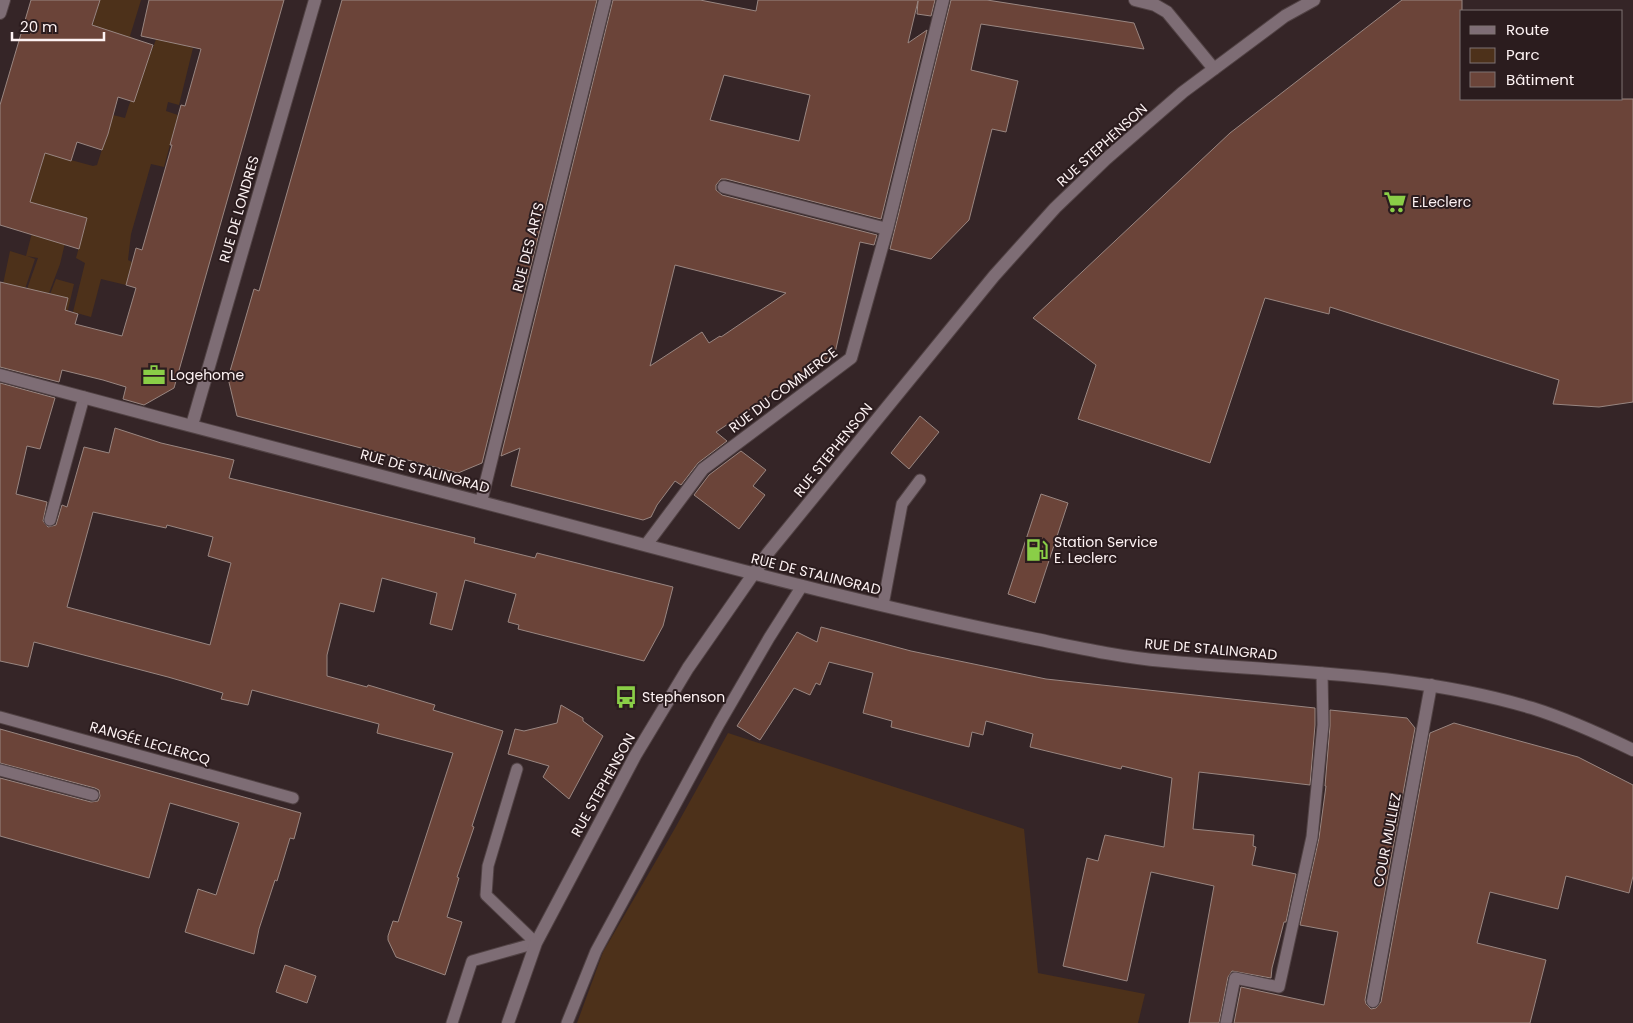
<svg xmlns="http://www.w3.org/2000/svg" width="1633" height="1023" font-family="Poppins,sans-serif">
	<rect width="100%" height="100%" fill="#352527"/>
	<!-- green -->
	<path fill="#4d311a" d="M 100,0 L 141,0 L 130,36 L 135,39 L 81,65 Z
		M 157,37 L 193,48 L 179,105 L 168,102 L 166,111 L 178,115 L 164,167 L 151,164 L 131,234 L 128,260 L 132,262 L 126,285 L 101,279 L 91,317 L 73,312 L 85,263 L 76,258 L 87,218 L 72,214 L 60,264 L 49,293 L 41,292 L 22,303 L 38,258 L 27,256 L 35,259 L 22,298 L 2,289 L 10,251 L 26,256 L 34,225 L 15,199 L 22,173 L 38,178 L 45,153 L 93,166 L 97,165 L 113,115 L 125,118 C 133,90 147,64 157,37 Z
		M 56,279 L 74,284 L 67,314 L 44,310 Z
		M 728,733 L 1024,829 L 1038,973 L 1145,994 L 1138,1023 L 577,1023 L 603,952 L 674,830 Z"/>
	<!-- building -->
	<path fill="#6b4439" stroke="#998681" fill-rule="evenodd" d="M 31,0 L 100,0 L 92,25 L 153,45 L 134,102 L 118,97 L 108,134 L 102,150 L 77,142 L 71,161 L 45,153 L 30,202 L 87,218 L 79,249 L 0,225 L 0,105 Z
		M 149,0 L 284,0 L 174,388 L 144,405 L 123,399 L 126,387 L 103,380 L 62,370 L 59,382 L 0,367 L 0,282 L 68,298 L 65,310 L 78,314 L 75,324 L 122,336 L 136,288 L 126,285 L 136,248 L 142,250 L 172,145 L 170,145 L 181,105 L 185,106 L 201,49 L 141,36 Z
		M 342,0 L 597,0 L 482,463 L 458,473 L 237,416 L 228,378 L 254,289 L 259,291 Z
		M 613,0 L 700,0 L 756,11 L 758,0 L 935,0 L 931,16 L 917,14 L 918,1 L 908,43 L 927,30 L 881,219 L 726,179 L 721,179 L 716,185 L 716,190 L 722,195 L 877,235 L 874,245 L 860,242 L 835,353 L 716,432 L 727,441 L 698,463 L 681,485 L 675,481 L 657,505 L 651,517 L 643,520 L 511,486 L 520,448 L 501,456 ZM 724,75 L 810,95 L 799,141 L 710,120 ZM 675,265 L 786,293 L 721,337 L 720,336 L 709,343 L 702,332 L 650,366 Z
		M 951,0 L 987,0 L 1134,23 L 1144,49 L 981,24 L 971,70 L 1018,81 L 1006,132 L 992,129 L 969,220 L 931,259 L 890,249 Z
		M 1402,0 L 1462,0 L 1462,99 L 1633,99 L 1633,402 L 1599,407 L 1553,404 L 1559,380 L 1330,307 L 1329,314 L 1265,298 L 1210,463 L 1078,419 L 1096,365 L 1033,318 L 1230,133 Z
		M 0,383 L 55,398 L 40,449 L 27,446 L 16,494 L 47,502 L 43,521 L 48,527 L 56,525 L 62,505 L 67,507 L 84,447 L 109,453 L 115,428 L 161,443 L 234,460 L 229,478 L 475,538 L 474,543 L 535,558 L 537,553 L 673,587 L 663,626 L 644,661 L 518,629 L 519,625 L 508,622 L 516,594 L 465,580 L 452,630 L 430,624 L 437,593 L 382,578 L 374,612 L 340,603 L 327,655 L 327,676 L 367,687 L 368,685 L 435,705 L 433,710 L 503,731 L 472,826 L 474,827 L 457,877 L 459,878 L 447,917 L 462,922 L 445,975 L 396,957 L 388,940 L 388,936 L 393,921 L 398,922 L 453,753 L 377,733 L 379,724 L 252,690 L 248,705 L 221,699 L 223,693 L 168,677 L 34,642 L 28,667 L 0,661 ZM 93,512 L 166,528 L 167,525 L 213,537 L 208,556 L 231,563 L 210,645 L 67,607 Z
		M 920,416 L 939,432 L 909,469 L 891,453 Z
		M 741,451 L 766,470 L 753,486 L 765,495 L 739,529 L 694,495 L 709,475 Z
		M 1041,494 L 1068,503 L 1035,603 L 1008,594 Z
		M 821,627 L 911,651 L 1046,679 L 1315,708 L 1315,725 L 1310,785 L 1199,772 L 1193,829 L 1254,835 L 1253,846 L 1256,847 L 1252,865 L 1296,874 L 1286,922 L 1284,922 L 1272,968 L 1271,978 L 1232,971 L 1228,977 L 1219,1023 L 1189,1023 L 1214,886 L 1151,872 L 1127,981 L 1063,966 L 1087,858 L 1098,861 L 1105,835 L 1164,847 L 1172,778 L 1122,766 L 1121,769 L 1030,747 L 1033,734 L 986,721 L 983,735 L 972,732 L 969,747 L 891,727 L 892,721 L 863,713 L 873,673 L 829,662 L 820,685 L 816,683 L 810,695 L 794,688 L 760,740 L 737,726 L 797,632 L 817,642 Z
		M 561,705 L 583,718 L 583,721 L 603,736 L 569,799 L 543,777 L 549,766 L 508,754 L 515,729 L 524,731 L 557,723 Z
		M 1330,710 L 1407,718 L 1415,728 L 1365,1000 L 1366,1004 L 1371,1009 L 1376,1008 L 1381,1002 L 1430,733 L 1454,723 L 1578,757 L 1633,785 L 1633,876 L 1629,893 L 1566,876 L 1558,909 L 1490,892 L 1477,943 L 1546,960 L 1530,1023 L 1234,1023 L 1241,987 L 1324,1005 L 1338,932 L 1300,925 L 1319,838 L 1326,786 L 1325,786 L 1330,726 Z
		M 0,729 L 301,813 L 294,839 L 290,838 L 277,881 L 275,880 L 259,929 L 254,954 L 185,932 L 198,889 L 216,895 L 239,823 L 170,803 L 149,878 L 0,836 L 0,778 L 91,802 L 98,801 L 100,796 L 99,790 L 95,788 L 0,763 Z
		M 285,965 L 316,976 L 307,1003 L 276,992 Z"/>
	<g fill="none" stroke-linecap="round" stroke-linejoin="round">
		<defs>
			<path id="service" d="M 50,520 L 84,397
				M 883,605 L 902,504 L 920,480
				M 0,717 L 293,798
				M 517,769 L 488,866 L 486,895 L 536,943
				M 0,770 L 93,795
				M 452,1023 L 472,961 L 536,943
				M 567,1023 L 596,951 L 719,724 L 769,638 L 802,586
				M 1226,1023 L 1235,978 L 1279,987 L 1312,837 L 1323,725 L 1322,673"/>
			<path id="minor" d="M 1135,0 L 1155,5 L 1167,12 L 1214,69
				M 0,13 L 4,0
				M 724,187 L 887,229
				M 0,375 C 174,422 348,467 523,513 C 691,557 860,604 1031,638 C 1075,647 1119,657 1164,661 C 1287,673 1412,672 1532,708 C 1567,719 1600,734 1633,750
				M 192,425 L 315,0
				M 481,502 L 605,0
				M 646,545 L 703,469 L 851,358 L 887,229 L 943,0
				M 1373,1001 L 1431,685
				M 508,1023 L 536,943 L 635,756 L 688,668 L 768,553 L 994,276 L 1055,208 L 1106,159 L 1183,92 L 1285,16 L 1314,0"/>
		</defs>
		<!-- service casing -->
		<use href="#service" stroke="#514244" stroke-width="13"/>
		<!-- minor casing -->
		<use href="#minor" stroke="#514244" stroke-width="14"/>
		<!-- service -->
		<use href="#service" stroke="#7e6d75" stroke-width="11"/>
		<!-- minor -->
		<use href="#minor" stroke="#7e6d75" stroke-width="12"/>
	</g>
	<!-- icons -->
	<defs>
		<symbol id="supermarket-bare" viewBox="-9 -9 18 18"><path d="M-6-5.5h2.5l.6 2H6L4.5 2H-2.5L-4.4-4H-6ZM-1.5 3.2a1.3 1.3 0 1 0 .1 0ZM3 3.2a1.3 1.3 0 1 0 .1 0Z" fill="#8ace47" stroke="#2b1c1e" stroke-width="2.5" paint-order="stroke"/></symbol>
		<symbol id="office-bare" viewBox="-9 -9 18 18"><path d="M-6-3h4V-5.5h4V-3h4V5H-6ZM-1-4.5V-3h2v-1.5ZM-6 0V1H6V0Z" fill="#8ace47" stroke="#2b1c1e" stroke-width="2.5" paint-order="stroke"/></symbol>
		<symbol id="fuel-bare" viewBox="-9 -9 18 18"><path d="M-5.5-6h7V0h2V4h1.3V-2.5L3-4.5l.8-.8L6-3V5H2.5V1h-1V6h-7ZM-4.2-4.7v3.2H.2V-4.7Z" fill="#8ace47" stroke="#2b1c1e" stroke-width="2.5" paint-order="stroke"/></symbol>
		<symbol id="bus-bare" viewBox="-9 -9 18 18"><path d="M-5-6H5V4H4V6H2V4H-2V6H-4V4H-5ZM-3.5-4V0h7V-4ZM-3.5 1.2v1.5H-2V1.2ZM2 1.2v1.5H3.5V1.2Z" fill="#8ace47" stroke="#2b1c1e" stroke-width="2.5" paint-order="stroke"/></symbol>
	</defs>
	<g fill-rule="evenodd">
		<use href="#supermarket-bare" x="1379" y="186" width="32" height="32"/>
		<use href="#office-bare" x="138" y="359" width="32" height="32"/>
		<use href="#fuel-bare" x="1021" y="534" width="32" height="32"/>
		<use href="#bus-bare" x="610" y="681" width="32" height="32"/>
	</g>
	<g text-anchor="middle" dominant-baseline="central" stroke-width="4" stroke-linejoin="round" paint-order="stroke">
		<!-- street labels -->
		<g font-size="14" fill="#fdf2f3" stroke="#2b1c1e">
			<text transform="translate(1102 145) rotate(-42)">RUE STEPHENSON</text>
			<text transform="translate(239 209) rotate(-74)">RUE DE LONDRES</text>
			<text transform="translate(528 247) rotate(-76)">RUE DES ARTS</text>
			<text transform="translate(783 390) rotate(-37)">RUE DU COMMERCE</text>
			<text transform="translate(833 450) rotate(-51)">RUE STEPHENSON</text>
			<text transform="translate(425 471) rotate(15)">RUE DE STALINGRAD</text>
			<text transform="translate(816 574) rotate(14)">RUE DE STALINGRAD</text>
			<text transform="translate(1211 649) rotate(5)">RUE DE STALINGRAD</text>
			<text transform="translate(150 743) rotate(16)">RANGÉE LECLERCQ</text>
			<text transform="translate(603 785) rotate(-61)">RUE STEPHENSON</text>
			<text transform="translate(1387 840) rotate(-79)">COUR MULLIEZ</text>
		</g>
		<!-- poi labels -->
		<g font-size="14" fill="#fdf2f3" stroke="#2b1c1e" text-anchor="start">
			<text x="1412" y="202">E.Leclerc</text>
			<text x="170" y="375">Logehome</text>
			<text x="1054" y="542">Station Service<tspan x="1054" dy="16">E. Leclerc</tspan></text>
			<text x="642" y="697">Stephenson</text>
		</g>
	</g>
	<!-- legend -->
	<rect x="1460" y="10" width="162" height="90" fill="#2b1c1e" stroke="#7f7273"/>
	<rect x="1470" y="26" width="25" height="8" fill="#7e6d75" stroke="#7f7273"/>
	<text x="1506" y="35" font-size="15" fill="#fdf2f3">Route</text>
	<rect x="1470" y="48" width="25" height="15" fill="#4d311a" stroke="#7f7273"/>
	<text x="1506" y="60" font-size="15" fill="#fdf2f3">Parc</text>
	<rect x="1470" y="72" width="25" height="15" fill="#6b4439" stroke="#7f7273"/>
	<text x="1506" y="85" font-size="15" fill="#fdf2f3">Bâtiment</text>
	<!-- scale -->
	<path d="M12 32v8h92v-8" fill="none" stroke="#fdf2f3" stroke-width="2.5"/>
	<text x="20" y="32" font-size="15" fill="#fdf2f3" stroke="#2b1c1e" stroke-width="4" paint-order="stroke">20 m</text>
</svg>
